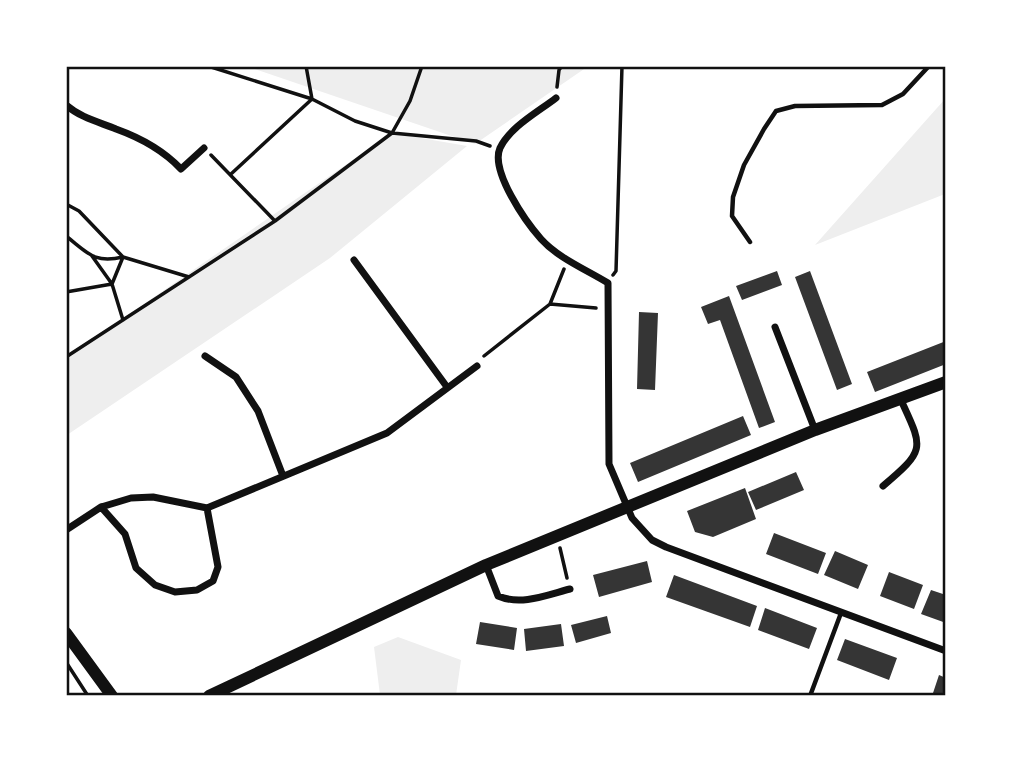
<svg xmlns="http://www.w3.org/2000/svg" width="1012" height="762" font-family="'DejaVu Sans',sans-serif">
	<rect width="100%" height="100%" fill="#fff"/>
	<!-- green -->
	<path fill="#eee" d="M 249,67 L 587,67 L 475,144 Z
		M 945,99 L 945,194 L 815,245 Z
		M 392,133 L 467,146 L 330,258 L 67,435 L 67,357 Z
		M 398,637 L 461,660 L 456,695 L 380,695 L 374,647 Z"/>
	<!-- building -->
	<path fill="#353535" d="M 777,271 L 782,285 L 742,300 L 736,286 Z
		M 810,271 L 852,384 L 837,390 L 795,277 Z
		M 729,296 L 775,422 L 759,428 L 720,320 L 708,324 L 701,307 Z
		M 639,312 L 658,313 L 655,390 L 637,389 Z
		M 946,341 L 946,364 L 875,392 L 867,372 Z
		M 743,416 L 751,435 L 638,482 L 630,463 Z
		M 796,472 L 804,490 L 756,510 L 748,492 Z
		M 745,488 L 756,519 L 713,537 L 695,532 L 687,511 Z
		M 774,533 L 826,553 L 818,574 L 766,554 Z
		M 835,551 L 868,565 L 858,589 L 824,575 Z
		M 647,561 L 652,582 L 599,597 L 593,575 Z
		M 889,572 L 923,585 L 914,609 L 880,596 Z
		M 674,575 L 757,606 L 750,627 L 666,597 Z
		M 931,590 L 946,595 L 946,623 L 921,614 Z
		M 765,608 L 817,628 L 809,649 L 758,630 Z
		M 607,616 L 611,633 L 576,643 L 571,625 Z
		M 480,622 L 517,628 L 514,650 L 476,644 Z
		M 561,624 L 564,646 L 526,651 L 524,629 Z
		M 845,639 L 897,658 L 889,680 L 837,660 Z
		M 939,675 L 946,678 L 946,696 L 932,696 Z"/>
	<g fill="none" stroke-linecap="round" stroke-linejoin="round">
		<!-- path -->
		<path stroke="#111" stroke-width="3.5" d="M 208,66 L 312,99 L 355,121 L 392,133 L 476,141 L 490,146
			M 557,87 L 559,70 L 562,66
			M 211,155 L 275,221
			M 231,174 L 312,99 L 306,66
			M 66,204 L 79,211 L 123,257 L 189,277
			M 66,236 C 88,253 94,264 123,257
			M 613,275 L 616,271 L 622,66
			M 66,292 L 112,284 L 92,256
			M 550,304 L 596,308
			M 123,320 L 112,284 L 123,257
			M 484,356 L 550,304 L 564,269
			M 66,357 L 275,221 L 392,133 L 410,101 L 422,66
			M 560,548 L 567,578
			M 66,662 L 88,696"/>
		<!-- service -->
		<path stroke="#111" stroke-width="4.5" d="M 750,242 L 732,216 L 733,197 L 744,165 L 764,129 L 776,111 L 795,106 L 882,105 L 903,94 L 929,66
			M 810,696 L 841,613"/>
		<!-- minor -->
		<path stroke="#111" stroke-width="7" d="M 556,98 C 538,112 510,127 500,148 C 490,171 526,222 541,239 C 558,258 587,270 608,283 L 609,464 L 632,518 L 652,540 L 666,547 L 946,651
			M 66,105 C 81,118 99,122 116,129 C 141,138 163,150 181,169 L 204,148
			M 354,260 L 447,387
			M 775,327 L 815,430
			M 205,356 L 236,377 L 258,411 L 283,476
			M 883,486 C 927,449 923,448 900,398
			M 101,507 L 125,534 L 136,568 L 155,585 L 175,592 L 197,590 L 213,581 L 218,567 L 207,508
			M 66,530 L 101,507 L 131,498 L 153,497 L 207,508 L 387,433 L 477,366
			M 486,565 L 498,596 C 521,606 547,595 570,589"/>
		<!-- tertiary -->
		<path stroke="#111" stroke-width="12" d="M 66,633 L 112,696
			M 209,696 L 486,565 L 815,430 L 946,382"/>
	</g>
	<!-- border -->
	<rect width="1012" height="762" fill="none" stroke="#ffffff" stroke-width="136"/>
	<rect x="68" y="68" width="876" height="626" fill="none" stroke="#111" stroke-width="2.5"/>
</svg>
